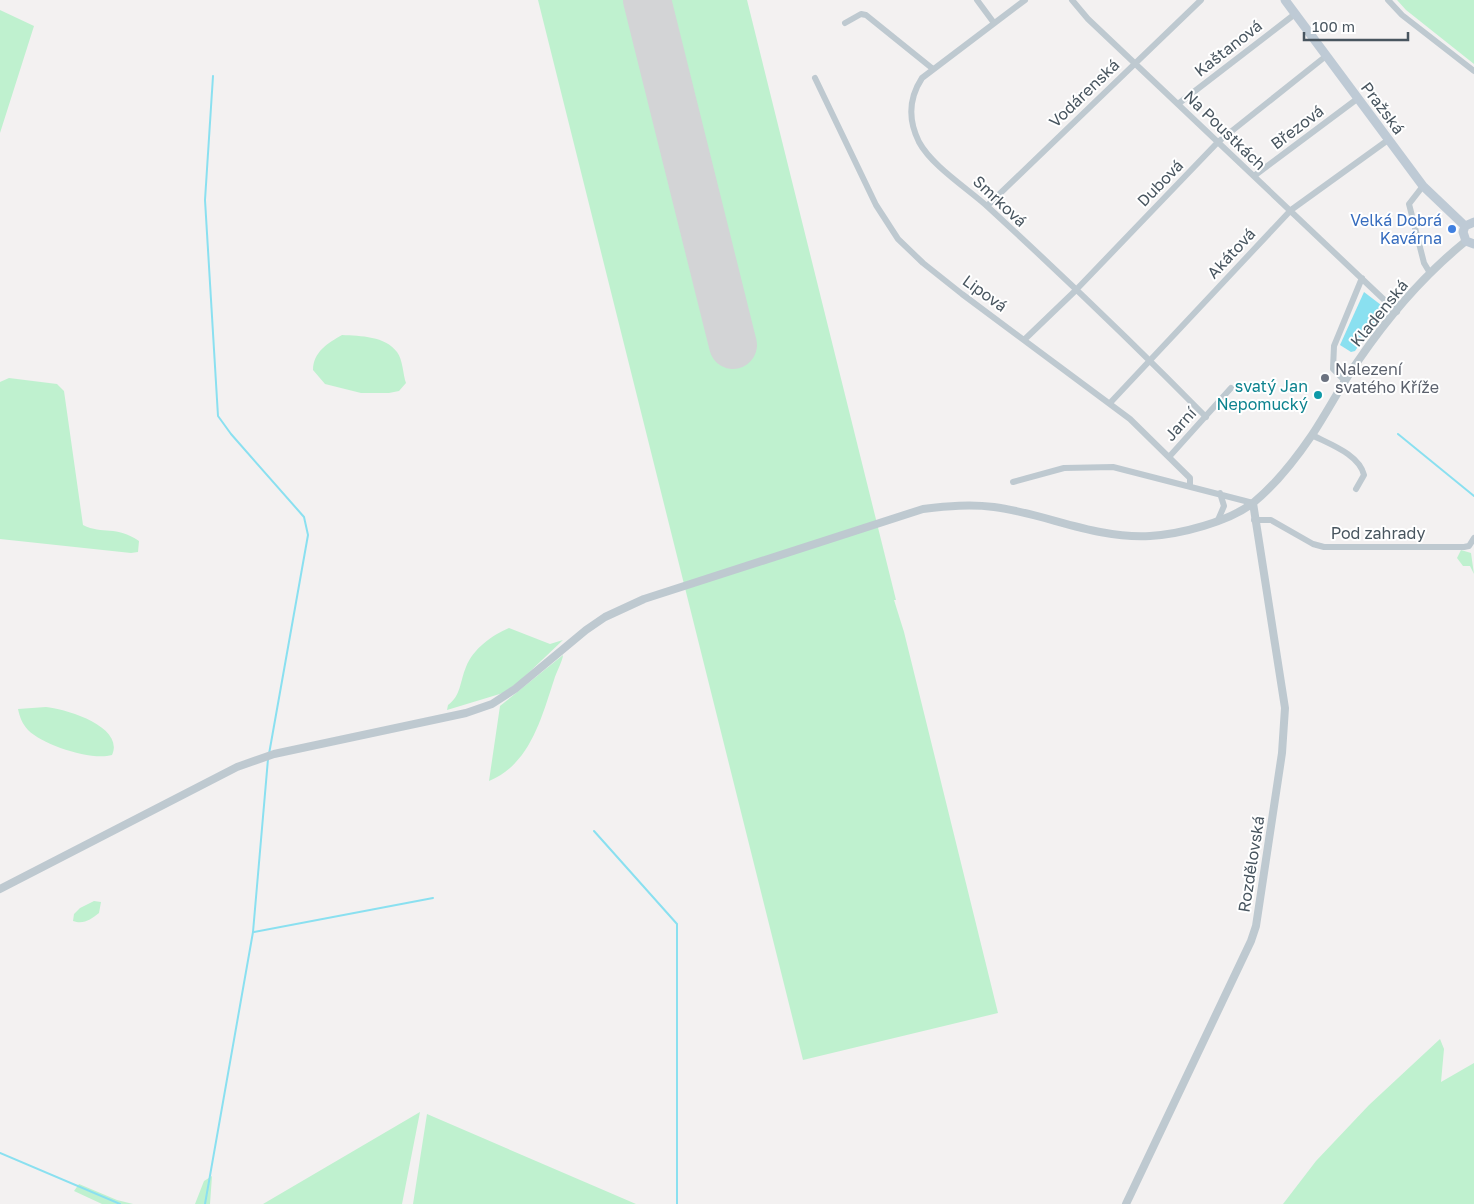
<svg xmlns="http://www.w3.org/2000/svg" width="1474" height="1204" font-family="'Golos Text',sans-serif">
	<rect width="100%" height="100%" fill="#f3f1f1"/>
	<!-- green -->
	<path fill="#bff1cf" d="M 538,0 L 747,0 L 896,600 L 894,600 L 904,632 L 998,1013 L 803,1060 Z
		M 1397,0 L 1474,0 L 1474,64 L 1406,10 Z
		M 0,10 L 34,26 L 0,133 Z
		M 342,335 C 361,336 385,336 397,352 C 403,360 403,375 406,383 L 399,391 L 389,393 L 361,393 L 325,384 L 313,370 C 313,352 328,343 342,335 Z
		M 9,378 L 57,384 L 64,391 L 83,525 C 103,535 116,525 139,541 L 138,552 L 131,553 L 0,539 L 0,382 Z
		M 1461,550 L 1471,553 L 1474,574 L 1470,566 L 1463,566 L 1457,558 Z
		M 509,628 L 550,644 L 563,640 L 520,681 L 503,693 L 447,710 L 448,705 C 461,696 460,681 466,667 C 473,649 492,635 509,628 Z
		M 563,655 C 563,660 556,673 554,680 C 541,719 530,764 489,781 L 500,706 Z
		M 46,707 C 65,709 125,726 112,755 C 91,761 43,745 28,730 C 22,723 20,718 18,709 Z
		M 94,901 L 101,902 L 99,913 C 91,919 84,925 73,921 L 74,914 L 80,908 Z
		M 1440,1039 L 1444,1049 L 1441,1082 L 1474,1063 L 1474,1204 L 1283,1204 L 1316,1161 L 1369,1105 Z
		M 420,1112 L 402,1204 L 263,1204 Z
		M 427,1114 L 636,1204 L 413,1204 Z
		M 212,1176 L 210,1204 L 195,1204 L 204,1181 Z
		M 79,1184 L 117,1200 L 133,1204 L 102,1204 L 74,1191 Z"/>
	<!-- water -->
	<path fill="#8ae0f0" d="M 1364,292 L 1385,308 L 1355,351 L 1351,352 L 1340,345 Z"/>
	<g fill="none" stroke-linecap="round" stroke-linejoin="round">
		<!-- stream -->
		<path stroke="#8ae0f0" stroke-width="2" d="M 213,76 L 205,200 L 218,416 L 231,434 L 304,517 L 308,535 L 269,754
			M 1398,434 L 1474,496
			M 594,831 L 677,924 L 677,1204
			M 254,932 L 433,898
			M 0,1153 L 120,1204
			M 205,1204 L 253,932 L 268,759"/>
		<!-- runway -->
		<path stroke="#d3d4d6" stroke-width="48" d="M 647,0 L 733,345"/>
		<!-- minor -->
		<path stroke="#bec9d0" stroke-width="6" d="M 977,0 L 994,23
			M 1025,0 L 922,78 C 909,98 908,120 919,142 C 932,166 967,188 988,207 C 1062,275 1135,345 1206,417
			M 1072,0 L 1088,19 L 1397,312
			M 1388,0 L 1402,15 L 1474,71
			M 845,23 L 861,14 L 866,15 L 933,69
			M 815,78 L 876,205 L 898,239 L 923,263 L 962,294 L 1130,419 L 1190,478 L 1190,486
			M 1178,104 L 1295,14
			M 1254,176 L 1357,99
			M 1423,186 L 1409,204 L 1424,263 L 1430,273
			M 987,206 L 1201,0
			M 1024,340 L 1075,291 L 1218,142 L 1326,56
			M 1345,381 L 1333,369 L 1334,346 L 1362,278
			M 1110,403 L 1291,210 L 1388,140
			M 1312,435 C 1329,444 1359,454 1364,475 L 1356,489
			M 1169,457 L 1231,388
			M 1013,482 L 1064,468 L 1113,467 L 1253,503
			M 1218,520 L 1224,506 L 1220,493
			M 1254,520 L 1271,520 L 1313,544 L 1324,547 L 1464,547 L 1469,546 L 1474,538"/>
		<!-- tertiary -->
		<path stroke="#bec9d0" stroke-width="8" d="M 0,889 L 237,767 L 274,754 L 466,713 L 492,704 L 515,689 L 586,630 L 605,617 L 644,599 L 923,509 C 948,506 970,504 994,507 C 1047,514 1095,539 1150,536 C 1181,534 1228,522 1253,503 C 1274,486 1297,457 1312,435 C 1328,411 1341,385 1358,361 C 1388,317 1425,274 1466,241
			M 1126,1204 L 1251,941 L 1256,926 L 1282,753 L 1285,708 L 1253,503"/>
		<!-- secondary -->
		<path stroke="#becad5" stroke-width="9" d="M 1285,0 L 1423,186 L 1465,226
			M 1474,222 L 1465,226 L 1463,232 L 1466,241 L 1474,244"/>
	</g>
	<!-- markers -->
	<circle fill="#3f7fe0" stroke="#fff" stroke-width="2" cx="1452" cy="229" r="5"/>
	<circle fill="#6b7280" stroke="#fff" stroke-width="2" cx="1325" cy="378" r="5"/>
	<circle fill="#0f9aa8" stroke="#fff" stroke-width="2" cx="1318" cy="395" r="5"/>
	<g text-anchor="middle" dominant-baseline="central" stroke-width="4" stroke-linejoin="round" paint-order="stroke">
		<!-- street labels -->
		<g font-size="16" fill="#48555f" stroke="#fff">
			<text transform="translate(1228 48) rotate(-38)">Kaštanová</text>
			<text transform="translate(1084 93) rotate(-44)">Vodárenská</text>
			<text transform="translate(1383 108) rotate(53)">Pražská</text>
			<text transform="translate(1297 127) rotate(-37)">Březová</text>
			<text transform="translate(1225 130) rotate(44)">Na Poustkách</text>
			<text transform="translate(1160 183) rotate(-46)">Dubová</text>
			<text transform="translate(1000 201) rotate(43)">Smrková</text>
			<text transform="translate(1231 253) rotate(-47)">Akátová</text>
			<text transform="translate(985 293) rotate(36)">Lipová</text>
			<text transform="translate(1379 313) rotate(-51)">Kladenská</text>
			<text transform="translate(1180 424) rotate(-48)">Jarní</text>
			<text x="1378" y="533">Pod zahrady</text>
			<text transform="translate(1251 864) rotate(-81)">Rozdělovská</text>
		</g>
		<!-- shop labels -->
		<g font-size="16" fill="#366cbe" stroke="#fff" text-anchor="end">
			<text x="1442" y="220">Velká Dobrá<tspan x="1442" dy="18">Kavárna</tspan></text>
		</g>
		<!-- worship labels -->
		<g font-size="16" fill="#5b616d" stroke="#fff" text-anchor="start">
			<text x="1335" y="369">Nalezení<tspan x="1335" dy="18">svatého Kříže</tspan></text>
		</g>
		<!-- culture labels -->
		<g font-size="16" fill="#0d838f" stroke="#fff" text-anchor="end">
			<text x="1308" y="386">svatý Jan<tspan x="1308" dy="18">Nepomucký</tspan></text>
		</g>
	</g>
	<!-- scale -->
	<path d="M1304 32v8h104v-8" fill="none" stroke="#48555f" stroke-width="2.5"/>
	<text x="1312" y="32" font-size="15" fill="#48555f" stroke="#ffffff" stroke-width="4" paint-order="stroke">100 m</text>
</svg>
